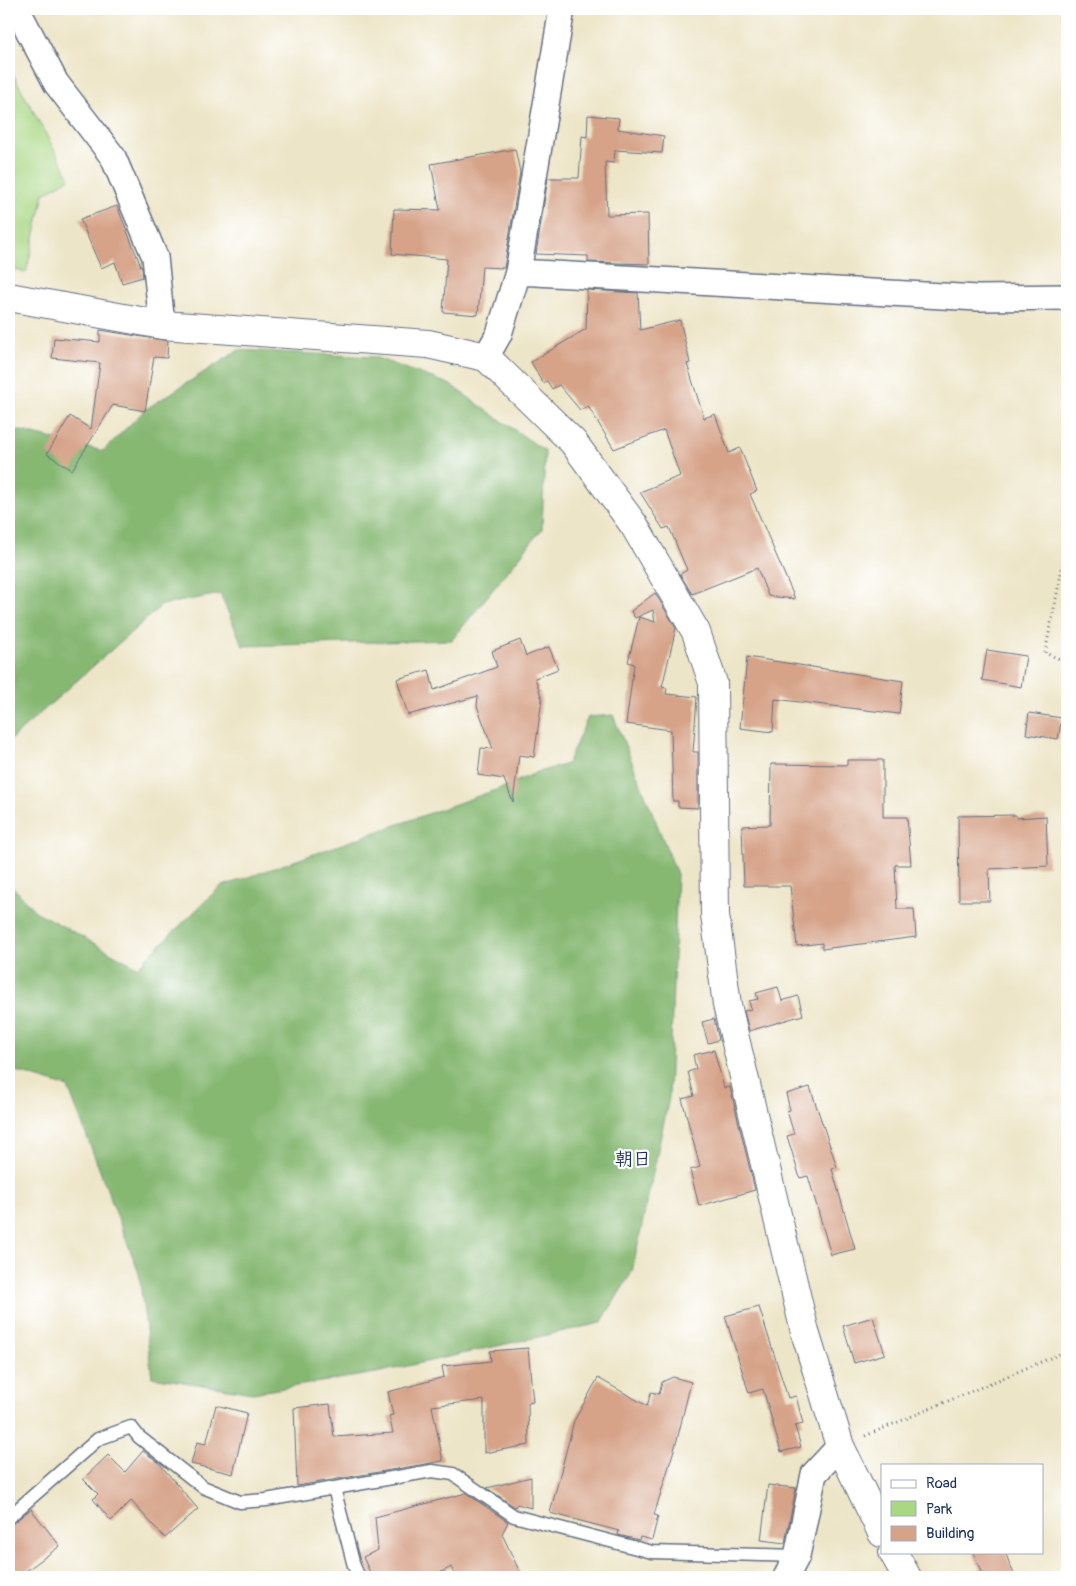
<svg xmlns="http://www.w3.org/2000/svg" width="1076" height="1586" font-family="Pangolin,'Klee One',sans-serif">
	<rect width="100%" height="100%" fill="#fff"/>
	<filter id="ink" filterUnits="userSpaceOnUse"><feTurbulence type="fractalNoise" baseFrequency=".02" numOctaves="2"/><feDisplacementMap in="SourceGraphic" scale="10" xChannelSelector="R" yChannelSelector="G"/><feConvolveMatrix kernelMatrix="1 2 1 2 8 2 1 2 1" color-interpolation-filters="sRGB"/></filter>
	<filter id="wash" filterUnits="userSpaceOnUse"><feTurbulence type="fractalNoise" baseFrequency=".0096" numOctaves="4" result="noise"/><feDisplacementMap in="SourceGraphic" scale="20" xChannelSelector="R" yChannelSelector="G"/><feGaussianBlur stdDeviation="1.12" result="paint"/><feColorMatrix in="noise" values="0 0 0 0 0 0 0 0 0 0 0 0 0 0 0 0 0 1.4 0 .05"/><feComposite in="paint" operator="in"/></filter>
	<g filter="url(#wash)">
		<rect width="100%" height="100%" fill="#ede5c7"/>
		<!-- green -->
		<path fill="#a9d784" stroke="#628371" d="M 9,67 L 70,178 L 44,194 L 26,273 L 9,267 Z"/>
		<!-- forest -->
		<path fill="#86b872" stroke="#507468" d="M 239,350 L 374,357 L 449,384 L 545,451 L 542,529 L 452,640 L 243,646 L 220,594 L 162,605 L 9,741 L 9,428 L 103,451 L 146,409 Z
			M 613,715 L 677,874 L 669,1098 L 632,1272 L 601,1323 L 376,1373 L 253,1393 L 152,1377 L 139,1273 L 68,1087 L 9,1069 L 9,883 L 35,911 L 137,967 L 220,887 L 504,787 L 538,772 L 567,764 L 588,717 Z"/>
		<g id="blocks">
			<!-- building -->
			<path fill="#d6a388" d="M 588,115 L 619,118 L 618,129 L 664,136 L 662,153 L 615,150 L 614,163 L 605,162 L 607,215 L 648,214 L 649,264 L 588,262 L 588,256 L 536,254 L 548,178 L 579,178 L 582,136 L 587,137 Z
				M 515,149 L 520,172 L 504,268 L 482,267 L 478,315 L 443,312 L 447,259 L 392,254 L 394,209 L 440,210 L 431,164 Z
				M 117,206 L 142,269 L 143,277 L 122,283 L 115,262 L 101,268 L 80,219 Z
				M 587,290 L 638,293 L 640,330 L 680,320 L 690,363 L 687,364 L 704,418 L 715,414 L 729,453 L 740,448 L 757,491 L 750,494 L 795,599 L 768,596 L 757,568 L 692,594 L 680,574 L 687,570 L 669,527 L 663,529 L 640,492 L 680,476 L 664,430 L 614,449 L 588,406 L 580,410 L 559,385 L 552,389 L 547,381 L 543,383 L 531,362 L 586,329 Z
				M 100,330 L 168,341 L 167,358 L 154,357 L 145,411 L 113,405 L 72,470 L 47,454 L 70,416 L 91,429 L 100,363 L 52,358 L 54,338 L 100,342 Z
				M 655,593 L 676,628 L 662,687 L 667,688 L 666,694 L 697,697 L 693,752 L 698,752 L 698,808 L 678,807 L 678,801 L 673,801 L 671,730 L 626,724 L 634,664 L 628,662 L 639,617 L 655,622 L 653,610 L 635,618 L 631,611 Z
				M 520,640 L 526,656 L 549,647 L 558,669 L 535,678 L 542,699 L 534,757 L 519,755 L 513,802 L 504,779 L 478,775 L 481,748 L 493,749 L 477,706 L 478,696 L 408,715 L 397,679 L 429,670 L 434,690 L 497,667 L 492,651 Z
				M 987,650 L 1026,656 L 1021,687 L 982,680 Z
				M 747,657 L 903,681 L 899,714 L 775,699 L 773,732 L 740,728 Z
				M 1029,713 L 1062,718 L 1058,739 L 1026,734 Z
				M 847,760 L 883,760 L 883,817 L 907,817 L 911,865 L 895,865 L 897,909 L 914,909 L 916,937 L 822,949 L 822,943 L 797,946 L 790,886 L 744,886 L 742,826 L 770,825 L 771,764 L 847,765 Z
				M 1016,815 L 1016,818 L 1046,816 L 1048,866 L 989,869 L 990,901 L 959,901 L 958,816 Z
				M 778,987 L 782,1001 L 798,996 L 803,1015 L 749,1031 L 744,1011 L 751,1009 L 749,1001 L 758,999 L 756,993 Z
				M 714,1019 L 719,1040 L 708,1043 L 702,1022 Z
				M 714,1050 L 724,1088 L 730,1087 L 755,1190 L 699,1206 L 690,1170 L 700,1167 L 682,1099 L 694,1096 L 688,1072 L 696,1069 L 693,1055 Z
				M 810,1087 L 837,1167 L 832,1169 L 855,1249 L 831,1255 L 808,1176 L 800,1178 L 787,1136 L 794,1134 L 787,1111 L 790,1110 L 786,1094 Z
				M 759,1307 L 788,1398 L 796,1396 L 803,1424 L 795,1426 L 801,1447 L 781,1452 L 763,1389 L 749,1393 L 725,1316 Z
				M 873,1317 L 885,1354 L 854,1363 L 843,1326 Z
				M 528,1348 L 533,1402 L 528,1403 L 529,1445 L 484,1453 L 484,1400 L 432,1406 L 443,1461 L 297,1486 L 294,1408 L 330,1404 L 334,1437 L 393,1433 L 389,1416 L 393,1415 L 388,1392 L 444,1377 L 442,1366 L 491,1361 L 490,1351 Z
				M 673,1377 L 691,1382 L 677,1440 L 654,1515 L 658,1516 L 652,1540 L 640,1537 L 639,1540 L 618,1535 L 619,1531 L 550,1513 L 574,1421 L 598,1378 L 647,1406 L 651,1392 L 659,1394 L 662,1382 Z
				M 216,1405 L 247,1413 L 233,1474 L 191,1464 L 197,1442 L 206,1444 Z
				M 143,1451 L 158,1462 L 198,1509 L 165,1538 L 131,1501 L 111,1521 L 93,1499 L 98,1494 L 83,1479 L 108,1455 L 125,1472 Z
				M 531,1477 L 531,1508 L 517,1504 L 515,1507 L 487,1488 Z
				M 768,1485 L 796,1488 L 785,1543 L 761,1540 Z
				M 466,1493 L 508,1522 L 502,1534 L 522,1577 L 456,1577 L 451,1567 L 433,1577 L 372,1577 L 363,1557 L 378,1550 L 375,1517 Z
				M 31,1509 L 60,1546 L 18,1577 L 9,1577 L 9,1526 Z
				M 973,1552 L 1005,1552 L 1015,1577 L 983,1577 Z"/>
		</g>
	</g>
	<g filter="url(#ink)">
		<use href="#blocks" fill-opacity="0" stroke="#646f83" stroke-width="1"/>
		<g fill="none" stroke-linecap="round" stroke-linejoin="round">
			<defs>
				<path id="service" d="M 334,1488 L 354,1566 L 359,1577
					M 9,1517 L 98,1439 L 131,1427 L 139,1437 L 203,1487 L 240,1502 L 266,1500 L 432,1471 L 453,1474 L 514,1516 L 652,1552 L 797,1556"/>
				<path id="minor" d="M 17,9 L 56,83 L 113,157 L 155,257 L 162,325
					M 518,272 L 978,298 L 1067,297
					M 486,357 L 499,334 L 518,272 L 562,9
					M 786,1577 L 797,1556 L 814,1474 L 840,1446"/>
				<path id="tertiary" d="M 9,297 L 162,325 L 428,344 L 486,357 L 573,442 L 634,525 L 696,632 L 713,683 L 715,915 L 727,1005 L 805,1332 L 840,1446 L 882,1533
					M 893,1552 L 907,1577"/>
			</defs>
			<!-- service casing -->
			<use href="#service" stroke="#646f83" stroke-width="15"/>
			<!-- minor casing -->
			<use href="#minor" stroke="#646f83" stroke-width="28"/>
			<!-- tertiary casing -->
			<use href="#tertiary" stroke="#646f83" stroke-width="30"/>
			<!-- path -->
			<path stroke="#646f83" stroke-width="3" stroke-dasharray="1 4" stroke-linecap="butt" d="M 1067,323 L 1067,340
				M 1067,544 L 1045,653 L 1067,662
				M 865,1436 L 1067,1351"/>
			<!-- service -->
			<use href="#service" stroke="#fff" stroke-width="12"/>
			<!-- minor -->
			<use href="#minor" stroke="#fff" stroke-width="25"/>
			<!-- tertiary -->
			<use href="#tertiary" stroke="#fff" stroke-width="28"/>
		</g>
	</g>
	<g text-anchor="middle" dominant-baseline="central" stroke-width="4.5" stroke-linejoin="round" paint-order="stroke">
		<!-- quarter labels -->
		<g font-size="18" font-weight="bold" fill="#1b2f5e" stroke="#fff">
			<text x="633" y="1159">朝日</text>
		</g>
	</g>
	<!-- margin -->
	<rect width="1076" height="1586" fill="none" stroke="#fff" stroke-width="30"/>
	<!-- legend -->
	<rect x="881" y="1464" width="162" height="90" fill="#ffffff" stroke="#a4acbf"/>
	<rect x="891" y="1480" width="25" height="8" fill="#ffffff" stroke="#a4acbf"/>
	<text x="926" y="1488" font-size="15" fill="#1b2f5e">Road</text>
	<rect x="891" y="1501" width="25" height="15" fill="#a9d784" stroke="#a4acbf"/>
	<text x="926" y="1514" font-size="15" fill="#1b2f5e">Park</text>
	<rect x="891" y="1526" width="25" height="15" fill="#d6a388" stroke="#a4acbf"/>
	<text x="926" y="1538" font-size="15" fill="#1b2f5e">Building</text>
</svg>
